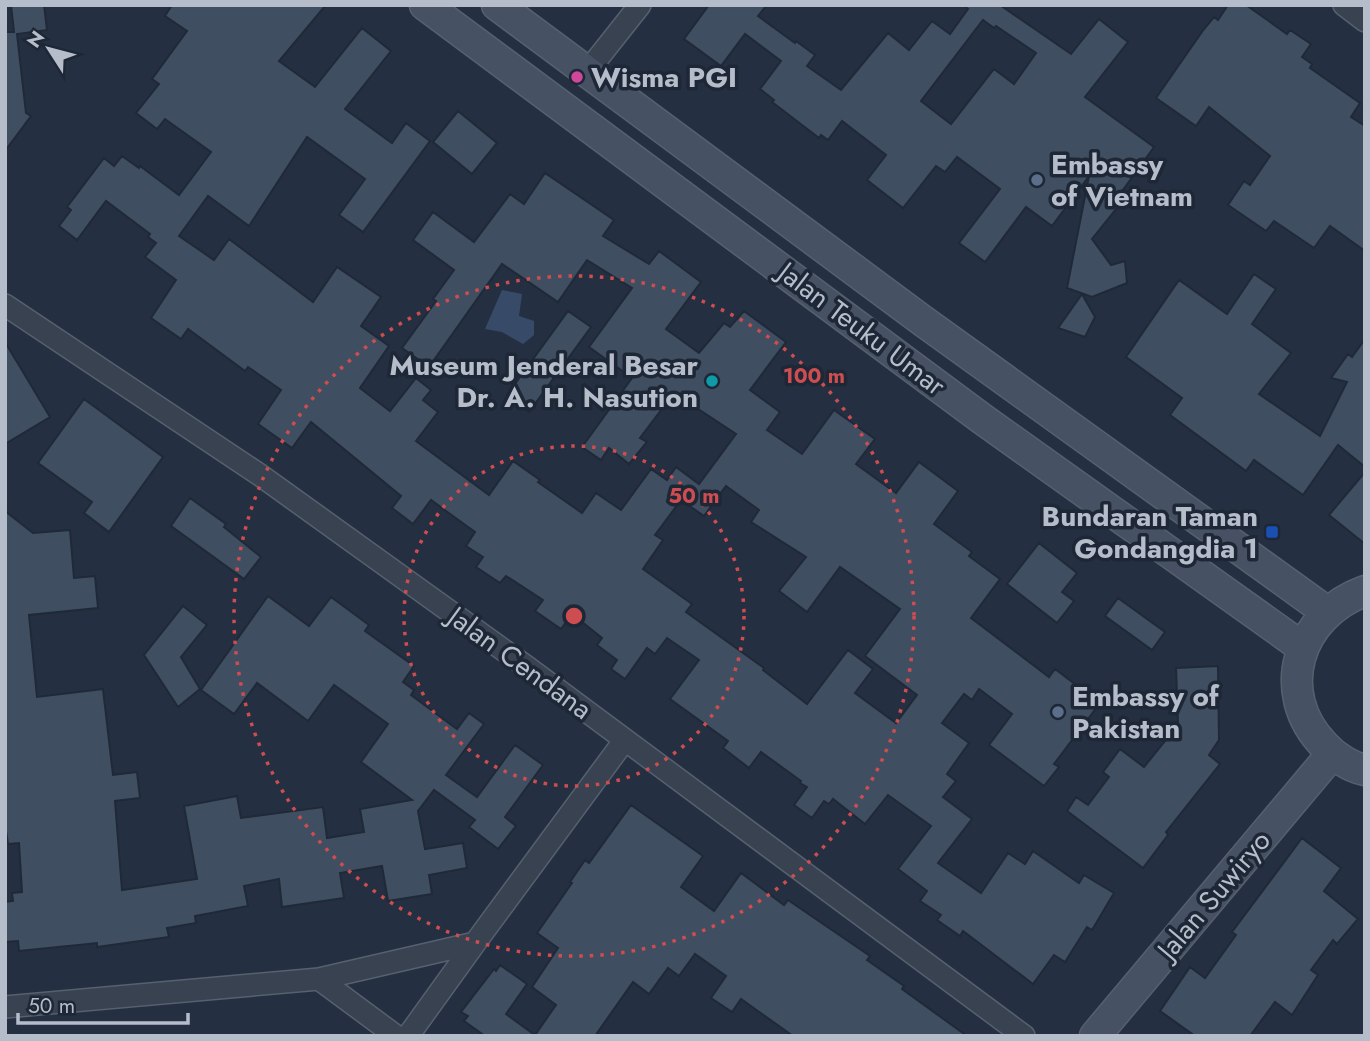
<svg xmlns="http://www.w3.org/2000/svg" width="1370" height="1041" font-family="Jost,sans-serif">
	<rect width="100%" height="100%" fill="#243041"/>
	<!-- water -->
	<path fill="#374b69" d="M 502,290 L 522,294 L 519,316 L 534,321 L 534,335 L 523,344 L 502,332 L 485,329 Z"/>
	<!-- building -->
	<path fill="#404e61" stroke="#1f2938" stroke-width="2" fill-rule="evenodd" d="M 11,5 L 44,5 L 47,30 L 17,34 L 26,113 L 31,116 L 5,151 L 5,32 L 14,32 Z
		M 172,5 L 326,5 L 279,61 L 315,87 L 362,28 L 391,51 L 345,109 L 392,143 L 406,123 L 430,141 L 363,232 L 339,215 L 365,179 L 307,137 L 249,226 L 208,196 L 179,236 L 214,260 L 229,239 L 313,302 L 337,267 L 381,297 L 361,326 L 389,346 L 360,388 L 390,411 L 416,378 L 431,390 L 423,400 L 438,412 L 416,441 L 489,495 L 513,461 L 540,480 L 538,482 L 582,513 L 596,493 L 621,510 L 651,469 L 667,480 L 676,467 L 699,484 L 736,434 L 674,393 L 640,438 L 647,442 L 629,464 L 609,448 L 601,460 L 582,447 L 632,378 L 589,347 L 632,288 L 587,260 L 558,302 L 502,264 L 429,367 L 402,348 L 436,301 L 433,299 L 454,270 L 413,240 L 433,212 L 474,242 L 510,194 L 524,204 L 545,173 L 614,220 L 603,236 L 649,264 L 659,251 L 701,282 L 666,329 L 699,353 L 724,323 L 730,327 L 744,311 L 786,342 L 750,390 L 780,412 L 767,430 L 802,454 L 834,410 L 875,439 L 856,464 L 896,493 L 919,462 L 958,491 L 934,524 L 972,552 L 969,556 L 1000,579 L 971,618 L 1049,677 L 1055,669 L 1100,703 L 1054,764 L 1059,767 L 1044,786 L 989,745 L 1012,714 L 979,689 L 972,700 L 964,694 L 942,723 L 969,743 L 947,774 L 956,781 L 943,797 L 972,819 L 938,863 L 981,893 L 1008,853 L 1025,864 L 1033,851 L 1079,883 L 1084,875 L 1114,893 L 1092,930 L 1087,927 L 1065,962 L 1054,955 L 1033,984 L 963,931 L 960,936 L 937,920 L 941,915 L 920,901 L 927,891 L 898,869 L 931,826 L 888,795 L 865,824 L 833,799 L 829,804 L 824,801 L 812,818 L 794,805 L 807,787 L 800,783 L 801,781 L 761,752 L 749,768 L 723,748 L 728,741 L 670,699 L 699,660 L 667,638 L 655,654 L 647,648 L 625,679 L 611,669 L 617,660 L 597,645 L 602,638 L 572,614 L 561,629 L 535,611 L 543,600 L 506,576 L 500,583 L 476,567 L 483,557 L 466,546 L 475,532 L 446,511 L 431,500 L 413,524 L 392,508 L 401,496 L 311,422 L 292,448 L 258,424 L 281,390 L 248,367 L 245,371 L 188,329 L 181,339 L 151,318 L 176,280 L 145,257 L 156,243 L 148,237 L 150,234 L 106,201 L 77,240 L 59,226 L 71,210 L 67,207 L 104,158 L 114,166 L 122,156 L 139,168 L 140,166 L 179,195 L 211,152 L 165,119 L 157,129 L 136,113 L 159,84 L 152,79 L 187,31 L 165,16 ZM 726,486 L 759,510 L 751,522 L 806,557 L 779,591 L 807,612 L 840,567 L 900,609 L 865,656 L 917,695 L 896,723 L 855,693 L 873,669 L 848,650 L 807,704 L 763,670 L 764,668 L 686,612 L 692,604 L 643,569 L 663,540 L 655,535 L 681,500 L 704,516 Z
		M 709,5 L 767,5 L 758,16 L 795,43 L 796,41 L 815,55 L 807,66 L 841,90 L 888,33 L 909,50 L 932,21 L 950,34 L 968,9 L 963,5 L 1000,5 L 1071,54 L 1099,19 L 1128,42 L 1085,97 L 1154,147 L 1115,201 L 1120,204 L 1092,239 L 1111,265 L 1125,261 L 1127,283 L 1092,297 L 1067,288 L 1089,176 L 1052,226 L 1026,207 L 985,262 L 959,243 L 1000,189 L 957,157 L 945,172 L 936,166 L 903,208 L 867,180 L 886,155 L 842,121 L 828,140 L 821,135 L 819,138 L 772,102 L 774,100 L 760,89 L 781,61 L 745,34 L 721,66 L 684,39 ZM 983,20 L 994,28 L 996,26 L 1036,53 L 1014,84 L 994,69 L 951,124 L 921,101 Z
		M 1228,5 L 1246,5 L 1287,34 L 1290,30 L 1311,44 L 1302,57 L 1312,64 L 1310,68 L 1360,103 L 1351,117 L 1365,126 L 1365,251 L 1330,226 L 1314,248 L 1274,221 L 1266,231 L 1228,205 L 1244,181 L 1250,185 L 1270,156 L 1209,107 L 1196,126 L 1156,98 L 1204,29 L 1214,17 L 1218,20 Z
		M 458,111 L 497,143 L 472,174 L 433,142 Z
		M 1254,274 L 1276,289 L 1252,324 L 1291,353 L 1259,394 L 1320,436 L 1347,382 L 1331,378 L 1348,354 L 1352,357 L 1365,339 L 1365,467 L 1338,445 L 1303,495 L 1254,460 L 1246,471 L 1170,415 L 1182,398 L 1126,357 L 1179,280 L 1227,314 Z
		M 1082,294 L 1095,317 L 1085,337 L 1058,328 Z
		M 568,311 L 591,327 L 529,412 L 507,395 Z
		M 5,342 L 50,417 L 5,444 Z
		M 84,399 L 163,457 L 109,532 L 84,513 L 92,502 L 38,463 Z
		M 1365,472 L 1365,544 L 1329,515 Z
		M 190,498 L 226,524 L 224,527 L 261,557 L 244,579 L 171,526 Z
		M 5,511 L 33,533 L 70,530 L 74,578 L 95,576 L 98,608 L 29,615 L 37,697 L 103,689 L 113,775 L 137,772 L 140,798 L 115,801 L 122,890 L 197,879 L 184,806 L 237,796 L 241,818 L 323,807 L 327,838 L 364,832 L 360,809 L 412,800 L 361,762 L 388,724 L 334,685 L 308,721 L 257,683 L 234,714 L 201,690 L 268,596 L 309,626 L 331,597 L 369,625 L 365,631 L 414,666 L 403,682 L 414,690 L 411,695 L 457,729 L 469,713 L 484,724 L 446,775 L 477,797 L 515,745 L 543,765 L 505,817 L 516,826 L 498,849 L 469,827 L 475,820 L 434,790 L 418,811 L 425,849 L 463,843 L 467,868 L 429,875 L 432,894 L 388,901 L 382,866 L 340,873 L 344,898 L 282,907 L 279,879 L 244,886 L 248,906 L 195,916 L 196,923 L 167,928 L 169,937 L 97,947 L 97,943 L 19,951 L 18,941 L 5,942 L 5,902 L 13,901 L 12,893 L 22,892 L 19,843 L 8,844 L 5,825 Z
		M 1039,543 L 1077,573 L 1062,592 L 1074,601 L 1057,623 L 1007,584 Z
		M 1118,598 L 1165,632 L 1152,650 L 1105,616 Z
		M 183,606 L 207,625 L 181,657 L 200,689 L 178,707 L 144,655 Z
		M 1218,666 L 1219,740 L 1209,755 L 1220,764 L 1166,832 L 1168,835 L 1143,868 L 1067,811 L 1076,797 L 1088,805 L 1109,777 L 1103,772 L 1120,749 L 1144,767 L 1178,725 L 1176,668 Z
		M 631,805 L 703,856 L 681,887 L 714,911 L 741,873 L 784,905 L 788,900 L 870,956 L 867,960 L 904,986 L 902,989 L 967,1036 L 793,1036 L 741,999 L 732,1012 L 711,998 L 726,976 L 695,954 L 679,976 L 668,968 L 649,994 L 633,982 L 595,1036 L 485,1036 L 464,1021 L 468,1016 L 461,1012 L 494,969 L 496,971 L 500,965 L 527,984 L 506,1014 L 535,1035 L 556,1005 L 532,987 L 558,948 L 537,933 L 572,883 L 570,882 L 585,860 L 589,863 Z
		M 1302,838 L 1341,868 L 1324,891 L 1358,919 L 1337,944 L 1333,940 L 1311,970 L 1318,975 L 1292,1015 L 1275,1002 L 1250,1036 L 1195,1036 L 1160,1011 L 1190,967 L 1205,978 L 1236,935 L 1232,932 Z"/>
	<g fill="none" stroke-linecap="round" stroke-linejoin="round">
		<defs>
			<path id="street" d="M 1344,5 L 1365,21
				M 587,72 L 640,5
				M 5,305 L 260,475 L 527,667 L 1024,1036
				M 319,979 L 396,1036
				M 5,1007 L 319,979 L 475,943 L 624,741
				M 408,1036 L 475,943"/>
			<path id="secondary" d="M 425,5 L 981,418 L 1302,647
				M 497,5 L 923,321 L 1327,612
				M 1365,591 C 1298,615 1273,692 1324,745 C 1334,756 1350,767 1365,770
				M 1095,1036 L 1332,754"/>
		</defs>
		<!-- street casing -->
		<use href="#street" stroke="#56606e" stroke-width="24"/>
		<!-- secondary casing -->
		<use href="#secondary" stroke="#56606e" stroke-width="33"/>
		<!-- street -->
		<use href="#street" stroke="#394251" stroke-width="21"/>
		<!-- secondary -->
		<use href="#secondary" stroke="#465164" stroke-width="30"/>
	</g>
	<!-- distance rings -->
	<g fill="none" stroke="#ce4d51" stroke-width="3.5" stroke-dasharray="3.5 7">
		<circle cx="574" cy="616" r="170"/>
		<circle cx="574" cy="616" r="340"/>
	</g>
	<!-- markers -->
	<circle fill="#d1479c" stroke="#1d2736" stroke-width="2.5" cx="577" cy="77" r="7"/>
	<g fill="#5c6f8a" stroke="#1d2736" stroke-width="2.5">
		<circle cx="1037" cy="180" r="7"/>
		<circle cx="1058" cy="712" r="7"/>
	</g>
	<circle fill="#0f9aa8" stroke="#1d2736" stroke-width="2.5" cx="712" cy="381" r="7"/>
	<rect fill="#1a4fb4" stroke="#1d2736" stroke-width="2.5" x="1265" y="525" width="14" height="14" rx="3.5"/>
	<g text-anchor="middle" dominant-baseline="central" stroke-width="7" stroke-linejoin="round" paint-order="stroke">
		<!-- poi labels -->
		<g font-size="28" font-weight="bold" fill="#b5bdcb" stroke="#1d2736" text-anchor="start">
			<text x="591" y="77">Wisma PGI</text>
			<text x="1051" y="164">Embassy<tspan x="1051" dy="32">of Vietnam</tspan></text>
			<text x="698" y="365" text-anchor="end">Museum Jenderal Besar<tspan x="698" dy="32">Dr. A. H. Nasution</tspan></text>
			<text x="1258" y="516" text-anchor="end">Bundaran Taman<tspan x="1258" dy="32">Gondangdia 1</tspan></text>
			<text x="1072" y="696">Embassy of<tspan x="1072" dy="32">Pakistan</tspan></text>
		</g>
		<!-- street labels -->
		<g font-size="28" fill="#b5bdcb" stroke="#1d2736">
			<text transform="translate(862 329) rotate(37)">Jalan Teuku Umar</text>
			<text transform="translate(520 663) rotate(36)">Jalan Cendana</text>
			<text transform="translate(1214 895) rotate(-50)">Jalan Suwiryo</text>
		</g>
	</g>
	<circle cx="574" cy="616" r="10" fill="#ce4d51" stroke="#1d2736" stroke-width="3.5"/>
	<g font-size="21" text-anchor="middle" font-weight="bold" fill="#ce4d51" stroke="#1d2736" stroke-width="7" stroke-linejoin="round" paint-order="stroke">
		<text x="814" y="383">100 m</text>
		<text x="694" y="503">50 m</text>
	</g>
	<!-- border -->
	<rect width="1370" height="1041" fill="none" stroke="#b5bdcb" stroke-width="14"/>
	<!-- north arrow -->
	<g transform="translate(49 49) rotate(306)" stroke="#1d2736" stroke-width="5" paint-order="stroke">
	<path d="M0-5L12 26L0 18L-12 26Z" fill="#b5bdcb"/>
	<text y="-10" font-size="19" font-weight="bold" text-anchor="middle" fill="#b5bdcb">N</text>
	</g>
	<!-- scale -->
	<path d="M18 1013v10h170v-10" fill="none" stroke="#b5bdcb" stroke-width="3.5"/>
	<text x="28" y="1013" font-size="21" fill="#b5bdcb" stroke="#1d2736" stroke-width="5" paint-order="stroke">50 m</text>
</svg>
